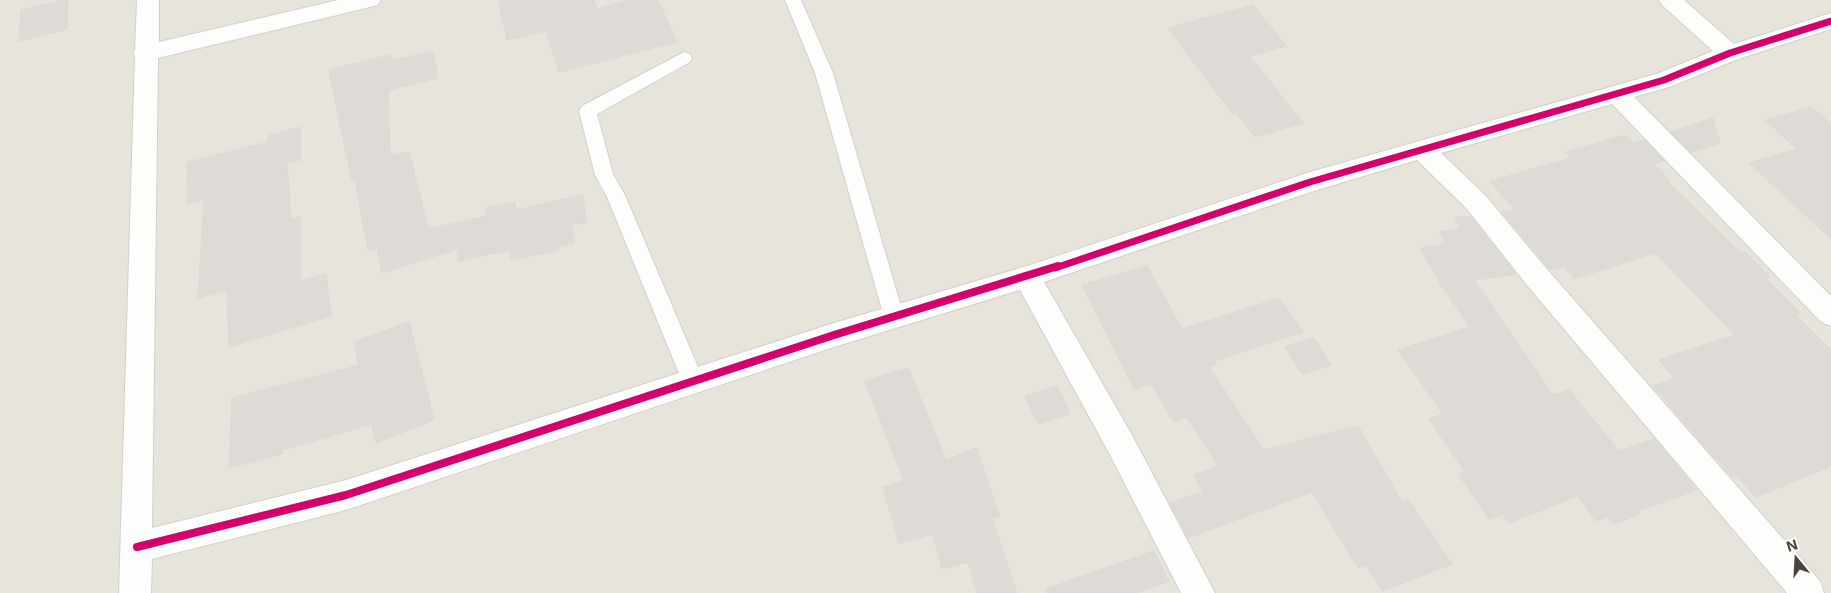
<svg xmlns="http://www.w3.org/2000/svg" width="1831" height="593" font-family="Inter,sans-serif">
	<rect width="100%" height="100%" fill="#f4f2ee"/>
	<!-- residential -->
	<path fill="#e7e4dc" d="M 0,0 L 1831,0 L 1831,593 L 0,593 Z"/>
	<!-- building -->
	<path fill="#dedbd6" stroke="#dcd9d4" d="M 64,0 L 68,0 L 67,29 L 19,41 L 21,10 Z
		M 498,0 L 594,0 L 597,9 L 628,0 L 658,0 L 677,42 L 559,72 L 546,31 L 507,40 Z
		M 1253,5 L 1286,46 L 1250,56 L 1303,123 L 1255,137 L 1236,112 L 1232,113 L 1168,28 Z
		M 433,51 L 438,78 L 389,90 L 388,93 L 390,156 L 409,152 L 428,229 L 487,216 L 486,208 L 515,202 L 516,210 L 583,195 L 586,222 L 572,225 L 574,243 L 558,247 L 559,250 L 511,260 L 510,250 L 458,261 L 458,249 L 382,273 L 377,248 L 368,250 L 355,180 L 352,181 L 329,70 L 390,55 L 391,61 Z
		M 1812,107 L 1831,124 L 1831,239 L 1749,163 L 1797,149 L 1765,120 Z
		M 1713,118 L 1720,143 L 1691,152 L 1671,132 Z
		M 300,127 L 300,160 L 287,163 L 291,219 L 301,217 L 301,281 L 326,274 L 331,316 L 229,347 L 227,290 L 198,298 L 204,200 L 187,204 L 188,162 L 268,142 L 268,136 Z
		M 1625,135 L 1633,144 L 1644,140 L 1664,161 L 1654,164 L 1671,182 L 1668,182 L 1741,253 L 1745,252 L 1770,277 L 1766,278 L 1801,313 L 1796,315 L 1831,350 L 1831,466 L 1756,497 L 1737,475 L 1732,477 L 1653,386 L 1675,379 L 1659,360 L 1735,335 L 1655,253 L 1574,279 L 1564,267 L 1550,269 L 1502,212 L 1515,210 L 1490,181 L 1571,158 L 1566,152 Z
		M 1470,216 L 1516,274 L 1474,280 L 1553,395 L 1569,390 L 1619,451 L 1654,439 L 1697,490 L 1637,511 L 1640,514 L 1614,524 L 1608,517 L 1596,521 L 1578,496 L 1509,523 L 1503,514 L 1489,519 L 1458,474 L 1465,472 L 1429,419 L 1443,414 L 1398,350 L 1470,327 L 1441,285 L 1420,248 L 1446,244 L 1439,232 L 1461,229 L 1454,218 Z
		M 1147,266 L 1182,329 L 1279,298 L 1303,332 L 1214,361 L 1216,364 L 1209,367 L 1264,450 L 1358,426 L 1402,502 L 1408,500 L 1452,564 L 1382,591 L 1366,565 L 1358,568 L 1312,492 L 1188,538 L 1170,503 L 1203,492 L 1194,475 L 1218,466 L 1187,417 L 1174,422 L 1151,384 L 1134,389 L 1082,285 Z
		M 409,322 L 434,420 L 376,443 L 372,424 L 282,450 L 282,454 L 229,468 L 232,398 L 359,365 L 354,342 Z
		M 1314,338 L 1331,365 L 1302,374 L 1285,347 Z
		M 908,368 L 946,460 L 976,448 L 1000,516 L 992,518 L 1017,593 L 977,593 L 968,562 L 942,569 L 933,534 L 899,543 L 883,487 L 904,481 L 865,381 Z
		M 1057,386 L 1070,414 L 1038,424 L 1025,396 Z
		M 1154,551 L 1169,581 L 1135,593 L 1047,593 L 1046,589 Z"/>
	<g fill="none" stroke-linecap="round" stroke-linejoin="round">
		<defs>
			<path id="lane" d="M 785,0 L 801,0 L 833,73 L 904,317 L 901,323 L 894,326 L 887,323 L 884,317 L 815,73 Z
				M 684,52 L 690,54 L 692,58 L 690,62 L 597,114 L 613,174 L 625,195 L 704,381 L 700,388 L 693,390 L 686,388 L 682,381 L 607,197 L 595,175 L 579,111 L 582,106 Z"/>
			<path id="street" d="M 137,0 L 159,0 L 159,42 L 338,0 L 381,0 L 378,5 L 370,7 L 158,58 L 152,528 L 346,480 L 834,323 L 1027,266 L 1310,172 L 1656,74 L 1713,51 L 1662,5 L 1659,0 L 1684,0 L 1734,44 L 1831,13 L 1831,29 L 1738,59 L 1672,86 L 1634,97 L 1831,296 L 1831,326 L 1821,322 L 1612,104 L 1441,153 L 1485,195 L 1546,268 L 1820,581 L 1824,593 L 1787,593 L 1526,284 L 1467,209 L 1417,160 L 1314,191 L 1044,282 L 1132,435 L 1215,593 L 1181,593 L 1110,455 L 1020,290 L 834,347 L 346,510 L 152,559 L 151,593 L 119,593 L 135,56 L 133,53 L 135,50 Z"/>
		</defs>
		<!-- lane casing -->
		<use href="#lane" stroke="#d2d0cb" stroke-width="2"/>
		<!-- street casing -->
		<use href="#street" stroke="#d2d0cb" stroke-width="2"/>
		<!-- lane -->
		<use href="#lane" fill="#fdfdfc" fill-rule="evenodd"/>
		<!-- street -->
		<use href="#street" fill="#fdfdfc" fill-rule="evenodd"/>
		<defs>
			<path id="cycleway-far1" d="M 1055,268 L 1310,182 L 1664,80 L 1730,53 L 1831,21"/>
			<path id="cycleway" d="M 137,547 L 346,495 L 834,335 L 1058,266"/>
		</defs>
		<!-- cycleway-far1 casing -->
		<use href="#cycleway-far1" stroke="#fff" stroke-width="9"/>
		<!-- cycleway casing -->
		<use href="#cycleway" stroke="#fff" stroke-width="11"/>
		<!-- cycleway-far1 -->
		<use href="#cycleway-far1" stroke="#d6006c" stroke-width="7"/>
		<!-- cycleway -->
		<use href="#cycleway" stroke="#d6006c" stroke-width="8"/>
	</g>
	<!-- north arrow -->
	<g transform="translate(1796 558) rotate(342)" stroke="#ffffff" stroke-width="4" paint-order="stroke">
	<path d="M0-4L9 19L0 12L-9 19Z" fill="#4b4439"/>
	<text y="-8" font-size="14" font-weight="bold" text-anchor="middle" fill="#4b4439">N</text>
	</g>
</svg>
